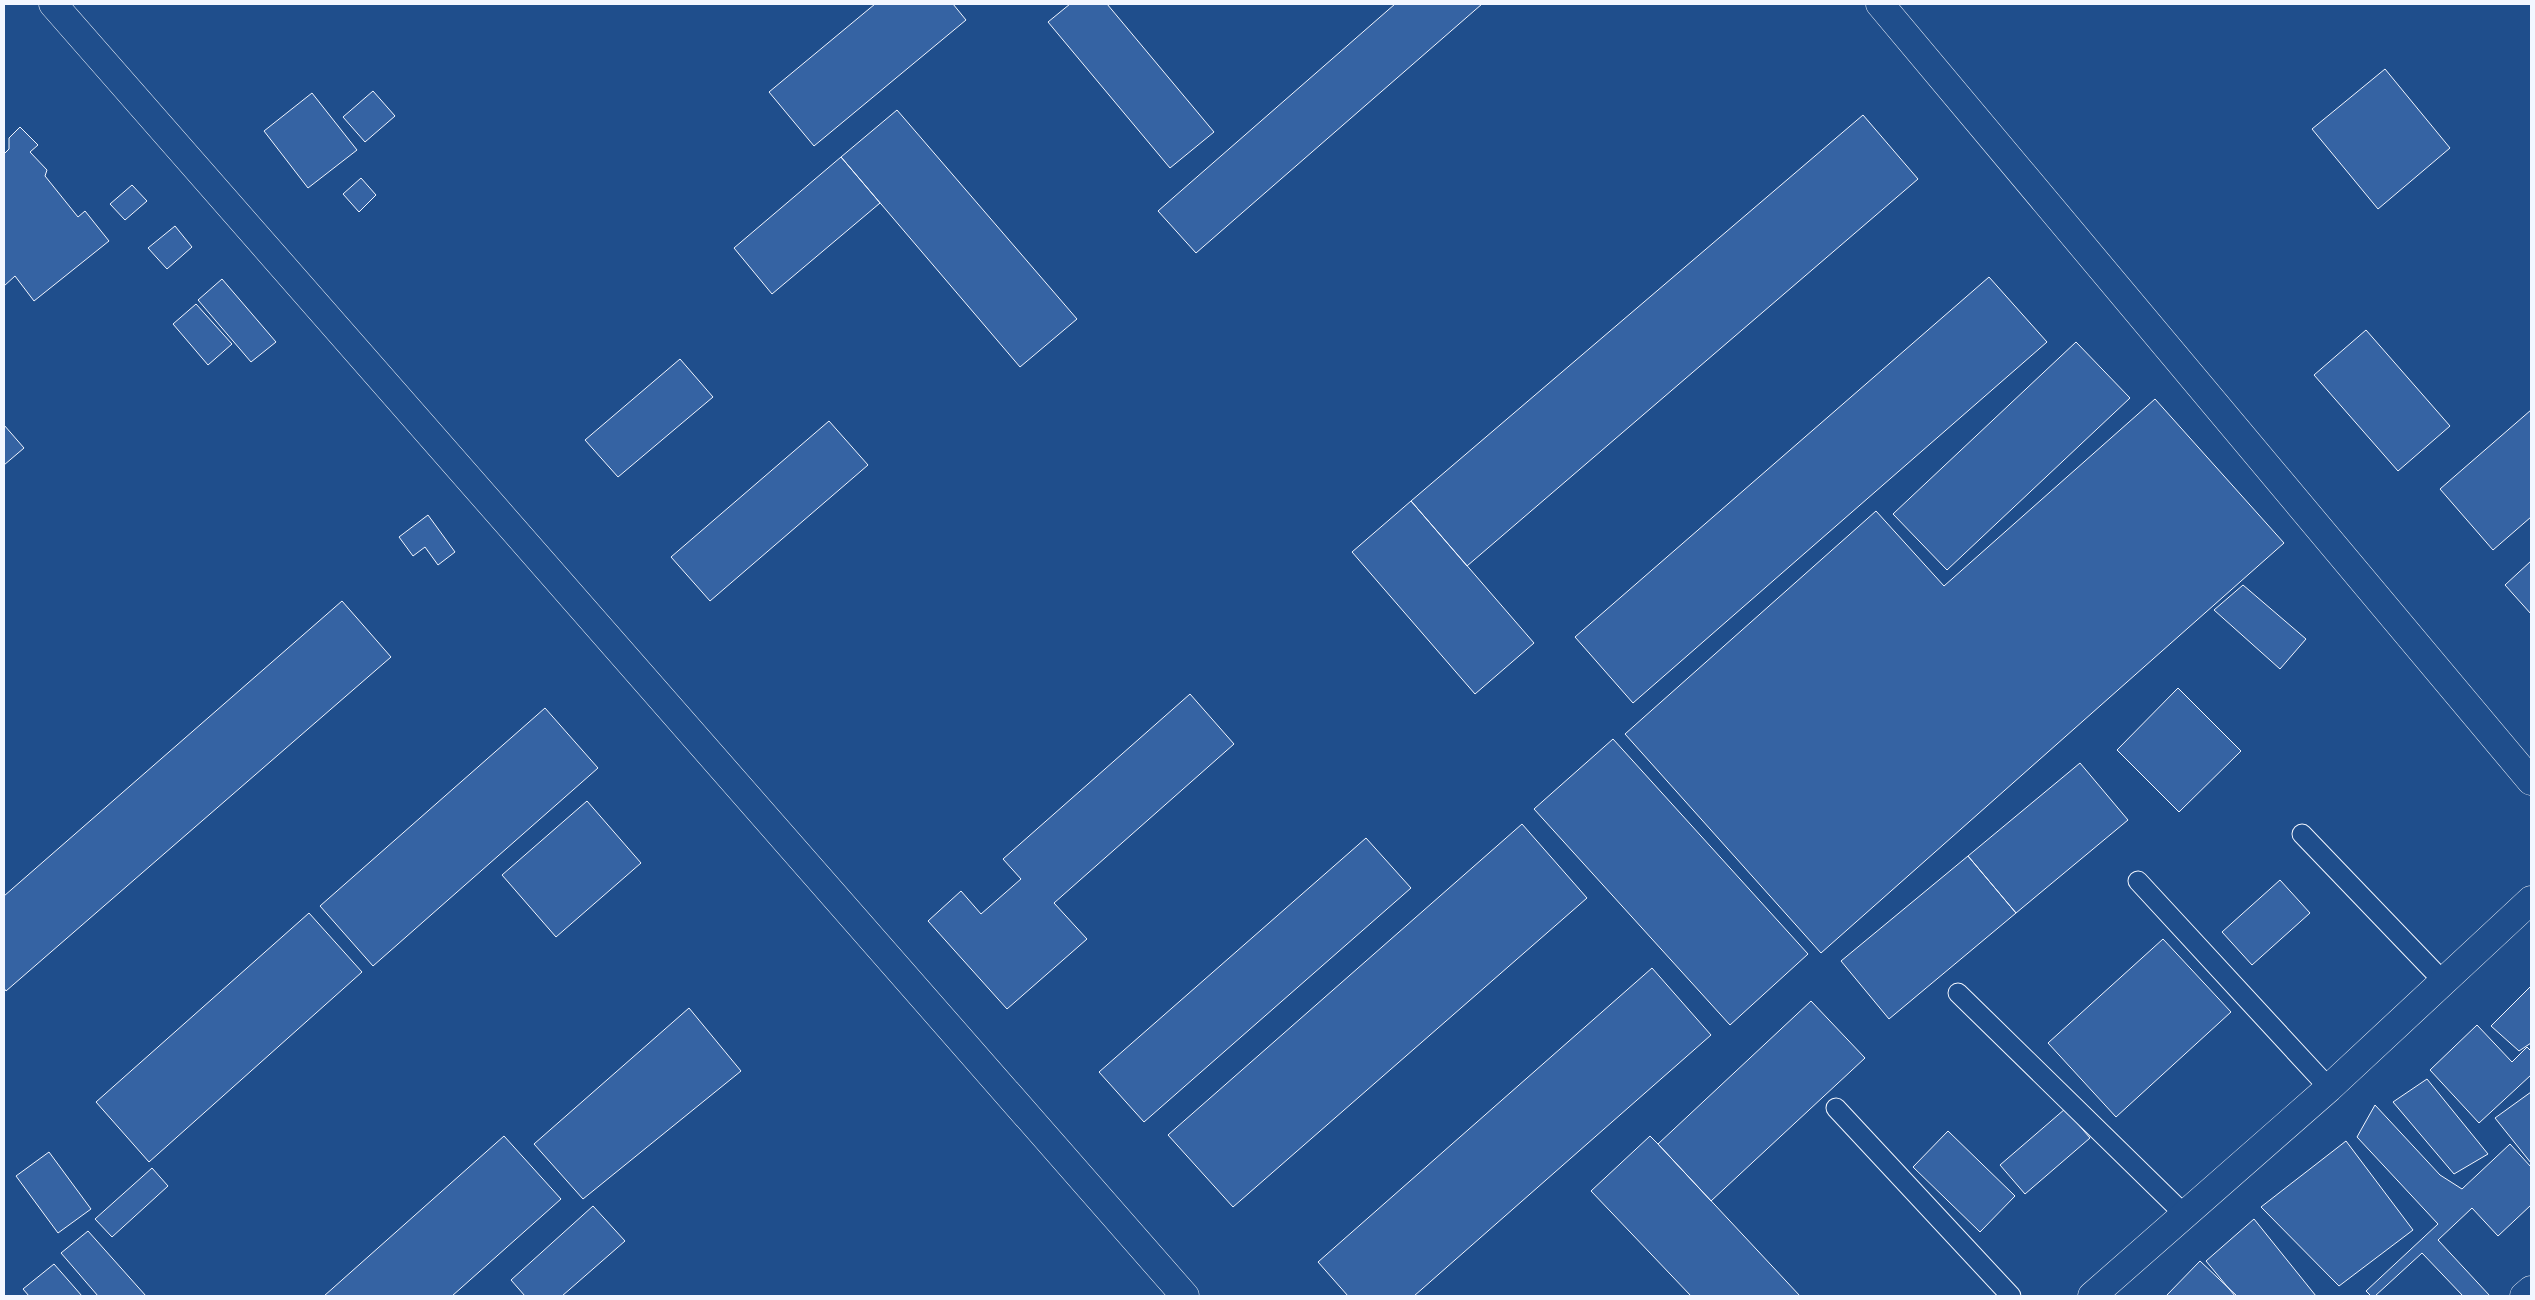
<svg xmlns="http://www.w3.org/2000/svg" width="2535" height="1300" font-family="Poppins,sans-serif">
	<rect width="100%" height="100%" fill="#1f4e8c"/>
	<!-- building -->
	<path fill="#3563a3" stroke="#f2f6ff" d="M 875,4 L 953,4 L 966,20 L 814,146 L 769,92 Z
		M 1070,4 L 1107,4 L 1214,132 L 1170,168 L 1048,22 Z
		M 1395,4 L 1482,4 L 1196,253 L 1158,211 Z
		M 2385,69 L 2450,148 L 2378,209 L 2312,129 Z
		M 373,91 L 395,116 L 365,142 L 343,117 Z
		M 312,93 L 357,150 L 308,188 L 264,131 Z
		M 897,110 L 1077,319 L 1020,367 L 841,157 Z
		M 1863,115 L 1918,179 L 1467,566 L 1411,501 Z
		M 20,127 L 38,145 L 30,152 L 47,170 L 45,176 L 78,217 L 85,211 L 109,241 L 34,301 L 15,276 L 4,286 L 4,154 L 9,149 L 9,138 Z
		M 841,157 L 880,203 L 772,294 L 734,248 Z
		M 361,178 L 376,195 L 359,212 L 343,194 Z
		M 132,185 L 147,201 L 125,220 L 110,204 Z
		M 175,226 L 192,247 L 167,269 L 148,248 Z
		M 1989,277 L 2047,342 L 1633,703 L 1575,637 Z
		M 222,279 L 276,342 L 251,362 L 198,300 Z
		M 196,304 L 232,344 L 208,365 L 173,324 Z
		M 2366,330 L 2450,426 L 2398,471 L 2314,375 Z
		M 2076,342 L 2130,398 L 1947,570 L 1893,514 Z
		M 680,359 L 713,397 L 618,477 L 585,440 Z
		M 2155,399 L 2284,543 L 1821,953 L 1625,734 L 1876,511 L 1944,586 Z
		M 2531,410 L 2531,517 L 2493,550 L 2440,489 Z
		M 829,421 L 868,465 L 710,601 L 671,557 Z
		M 4,425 L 24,448 L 4,465 Z
		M 1411,501 L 1534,643 L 1475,694 L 1352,552 Z
		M 428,515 L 455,552 L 438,565 L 425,547 L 413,556 L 399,537 Z
		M 2531,561 L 2531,614 L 2505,585 Z
		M 2243,585 L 2306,639 L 2280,669 L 2214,610 Z
		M 342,601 L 391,657 L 6,991 L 4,988 L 4,896 Z
		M 2178,688 L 2241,751 L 2179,812 L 2117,750 Z
		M 1190,694 L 1234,744 L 1054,903 L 1087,939 L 1007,1009 L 928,921 L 961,891 L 981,914 L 1021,879 L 1003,859 Z
		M 545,708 L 598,768 L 373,966 L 320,906 Z
		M 1613,739 L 1808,954 L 1730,1025 L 1534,809 Z
		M 2080,763 L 2128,820 L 2016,913 L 1968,856 Z
		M 587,801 L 641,863 L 556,937 L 502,875 Z
		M 1522,824 L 1587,898 L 1233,1207 L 1168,1135 Z
		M 1366,838 L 1411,888 L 1144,1122 L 1099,1072 Z
		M 1968,856 L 2016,913 L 1889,1019 L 1841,961 Z
		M 2280,880 L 2310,913 L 2252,965 L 2222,932 Z
		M 309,913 L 362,972 L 149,1162 L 96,1102 Z
		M 2163,939 L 2231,1012 L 2116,1117 L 2048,1043 Z
		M 1652,968 L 1711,1035 L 1414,1296 L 1348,1296 L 1318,1262 Z
		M 2531,986 L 2531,1043 L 2519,1051 L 2491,1026 Z
		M 1811,1001 L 1865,1058 L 1711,1201 L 1658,1144 Z
		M 689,1008 L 741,1071 L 583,1199 L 534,1144 Z
		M 2477,1025 L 2512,1062 L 2527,1047 L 2531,1051 L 2531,1075 L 2479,1123 L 2430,1070 Z
		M 2427,1079 L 2488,1154 L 2454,1174 L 2393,1102 Z
		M 2531,1092 L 2531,1163 L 2495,1118 Z
		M 2375,1105 L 2440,1175 L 2462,1189 L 2510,1144 L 2531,1167 L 2531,1205 L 2498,1236 L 2472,1208 L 2438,1240 L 2490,1296 L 2463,1296 L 2422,1253 L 2375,1296 L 2371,1296 L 2366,1291 L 2438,1224 L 2357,1137 Z
		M 2065,1109 L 2090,1138 L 2025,1194 L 2000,1165 Z
		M 1948,1131 L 2015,1196 L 1980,1232 L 1913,1167 Z
		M 504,1136 L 561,1199 L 452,1296 L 324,1296 Z
		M 1650,1136 L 1658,1144 L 1800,1296 L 1691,1296 L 1591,1191 Z
		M 2346,1141 L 2413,1230 L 2339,1286 L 2261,1207 Z
		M 49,1152 L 91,1209 L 58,1233 L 16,1176 Z
		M 152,1168 L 168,1186 L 112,1237 L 95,1219 Z
		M 593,1206 L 625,1241 L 562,1296 L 525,1296 L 511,1280 Z
		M 2254,1219 L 2316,1296 L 2235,1296 L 2206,1261 Z
		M 88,1231 L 146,1296 L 98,1296 L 61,1253 Z
		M 2200,1261 L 2237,1296 L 2166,1296 Z
		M 54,1264 L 82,1296 L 29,1296 L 23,1289 Z"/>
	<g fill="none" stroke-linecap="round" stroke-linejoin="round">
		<defs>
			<path id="lane" d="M 2302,834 L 2443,981
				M 2138,881 L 2329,1088
				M 1958,993 L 2184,1214
				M 1836,1108 L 2011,1296"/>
			<path id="street" d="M 53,4 L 1185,1296
				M 1880,4 L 2531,781
				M 2092,1296 L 2329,1088 L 2531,900
				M 2524,1296 L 2531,1290"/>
		</defs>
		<!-- lane casing -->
		<use href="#lane" stroke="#f2f6ff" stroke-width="21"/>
		<!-- street casing -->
		<use href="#street" stroke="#f2f6ff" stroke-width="29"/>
		<!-- lane -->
		<use href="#lane" stroke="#1f4e8c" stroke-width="19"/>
		<!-- street -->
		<use href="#street" stroke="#1f4e8c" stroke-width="28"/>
	</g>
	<!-- border -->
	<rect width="2535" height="1300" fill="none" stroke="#f2f6ff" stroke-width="10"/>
</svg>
